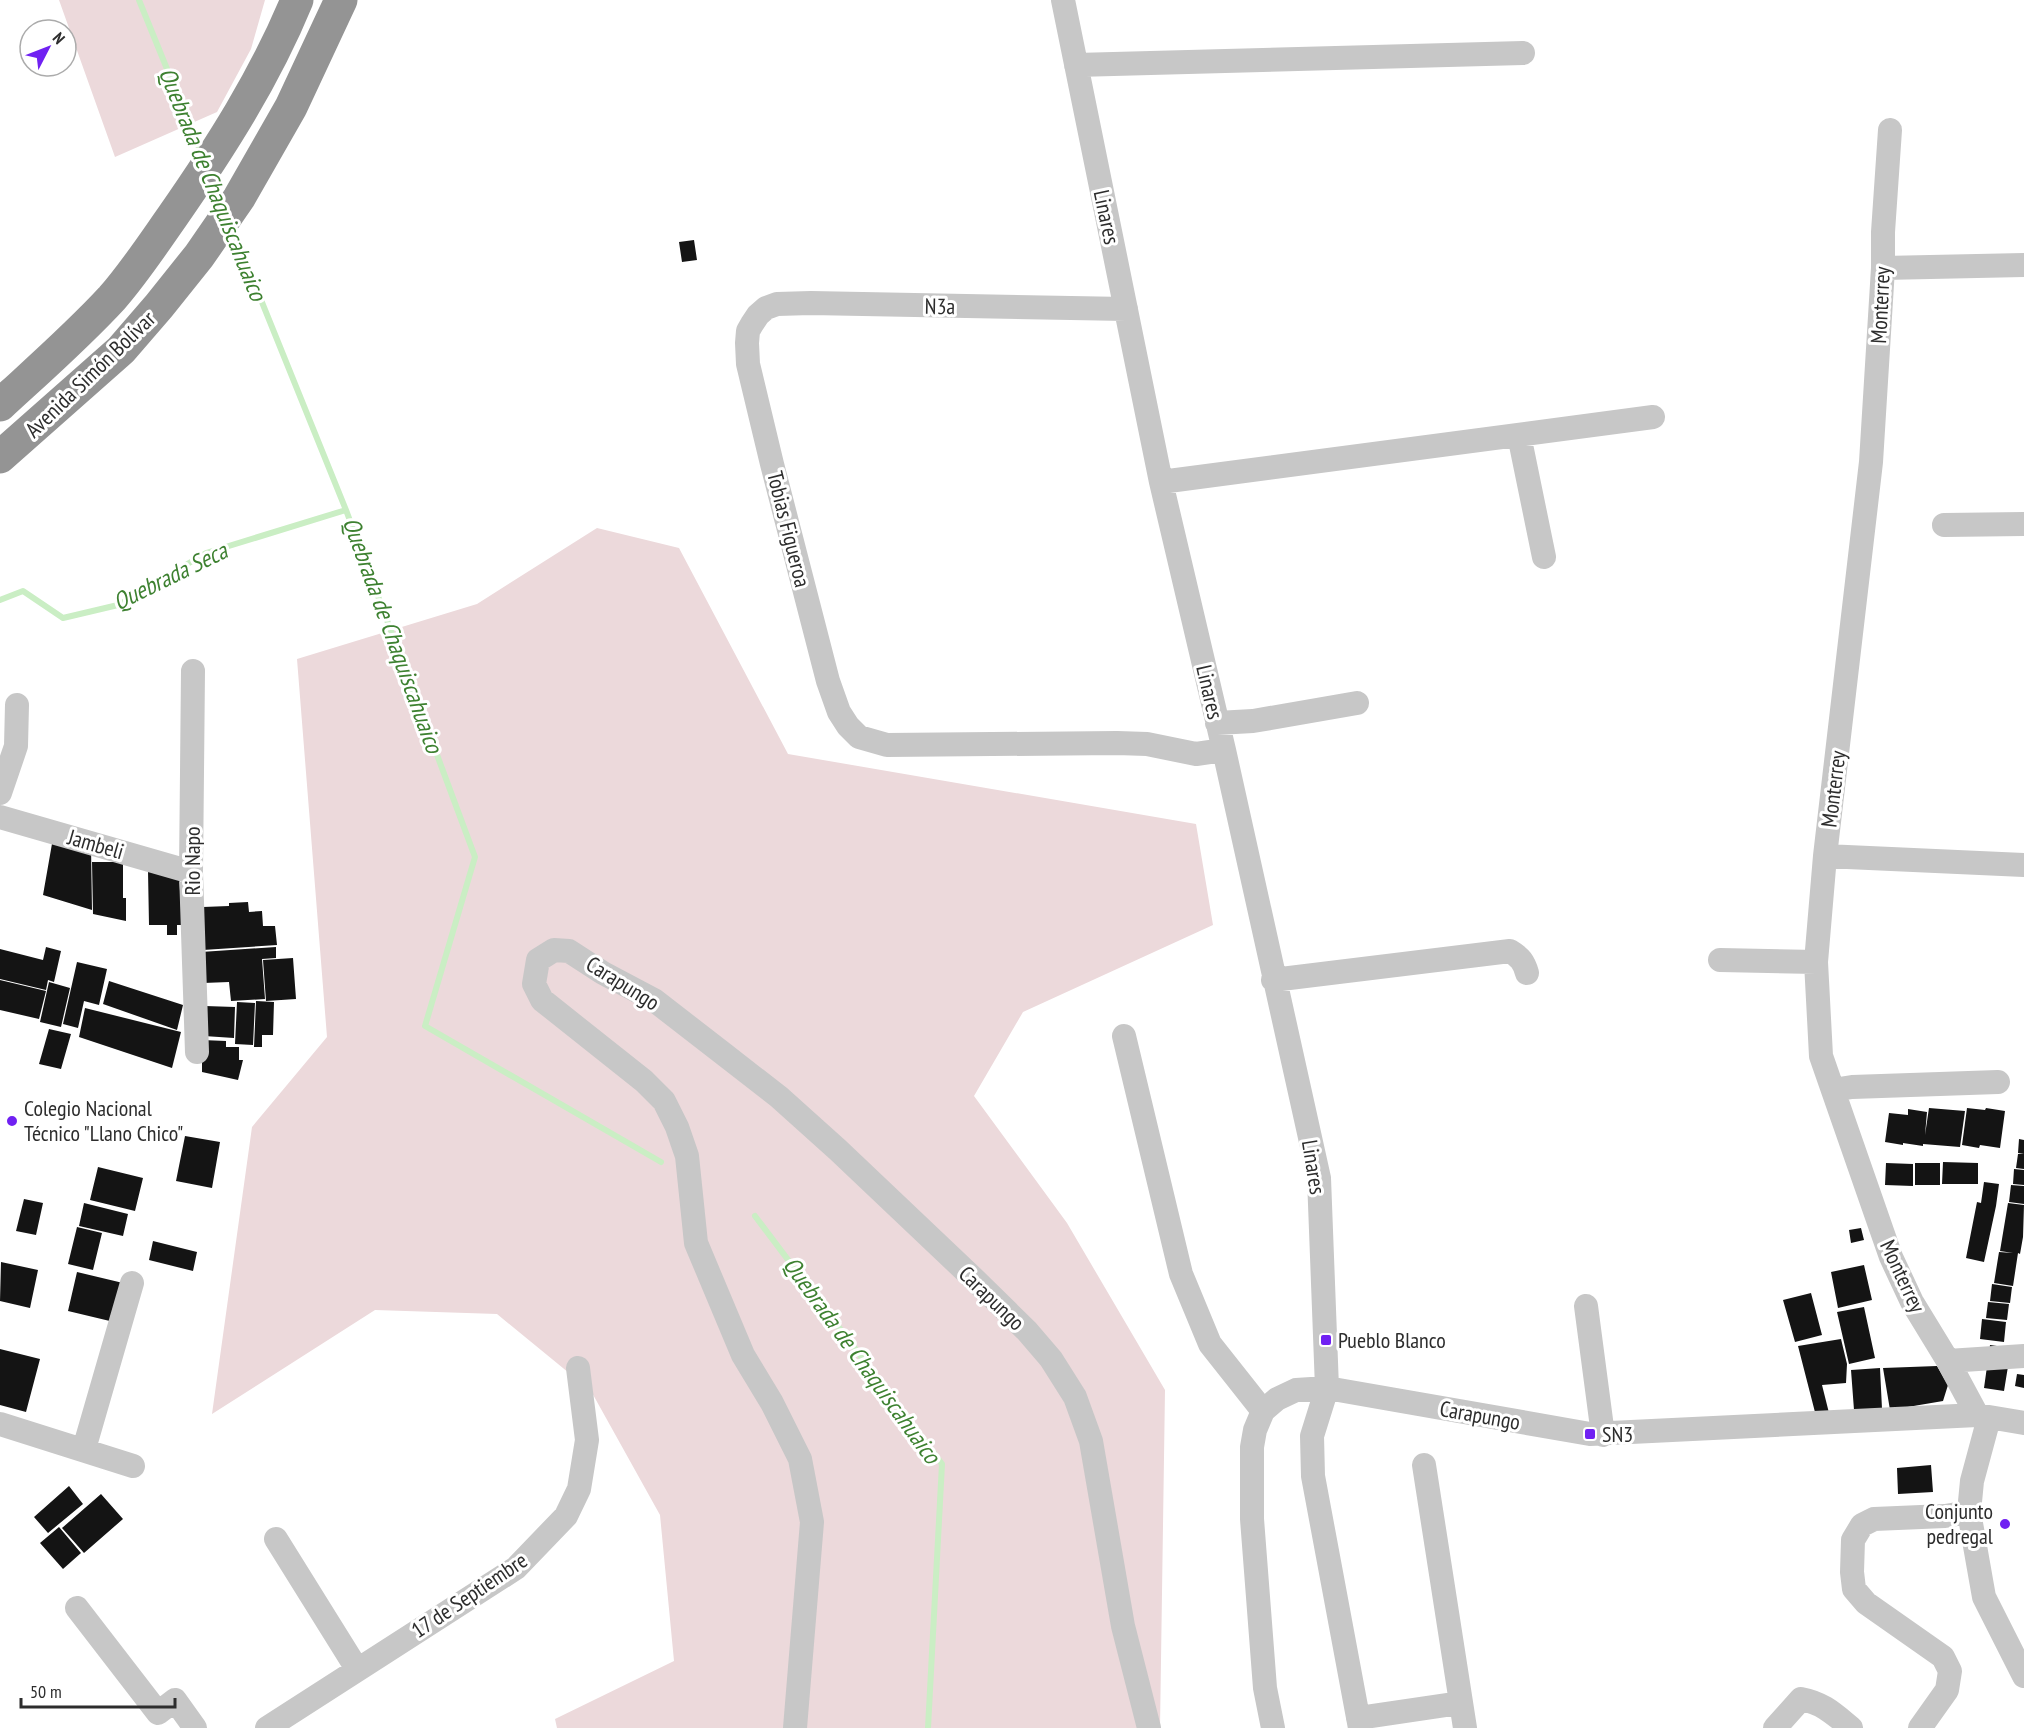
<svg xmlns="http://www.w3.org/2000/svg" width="2024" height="1728" font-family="'PT Sans Narrow',sans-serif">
	<rect width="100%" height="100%" fill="#fff"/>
	<!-- green -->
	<path fill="#ecd9db" d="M 59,0 L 265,0 L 251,49 L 217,112 L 115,157 Z
		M 597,528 L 679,548 L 788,754 L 1196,824 L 1213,925 L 1023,1012 L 974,1096 L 1067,1223 L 1165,1390 L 1160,1728 L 557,1728 L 555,1719 L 674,1661 L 660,1515 L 591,1391 L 497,1314 L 375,1310 L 212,1414 L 252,1127 L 327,1037 L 297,659 L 477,604 Z"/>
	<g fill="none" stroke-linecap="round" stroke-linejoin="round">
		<!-- stream -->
		<path stroke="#caeec4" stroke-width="6" d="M 139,0 L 202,155
			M 211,178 L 222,205
			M 232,228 L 346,510 L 475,857 L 425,1026 L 661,1162
			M 0,600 L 23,591 L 63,618 L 118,605 L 206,553 L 346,510
			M 755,1216 L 942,1464 L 928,1728"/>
	</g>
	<!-- building -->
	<path fill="#141414" d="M 694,240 L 697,260 L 682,262 L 679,242 Z
		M 53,838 L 91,847 L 92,910 L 43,895 Z
		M 92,862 L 123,862 L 123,898 L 126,898 L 126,921 L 93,914 Z
		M 148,871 L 179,874 L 182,925 L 177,925 L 177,935 L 167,935 L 167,925 L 149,925 Z
		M 248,902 L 249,912 L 262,911 L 263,926 L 275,926 L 277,945 L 203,950 L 203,907 L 229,906 L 229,903 Z
		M 46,947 L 61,951 L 54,982 L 48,980 L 46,990 L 0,979 L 0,949 L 43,960 Z
		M 276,947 L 276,958 L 262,959 L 265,999 L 231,1001 L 229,982 L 203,983 L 201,952 Z
		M 293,958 L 296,999 L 266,1001 L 263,960 Z
		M 77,962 L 107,969 L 99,1005 L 84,1001 L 78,1028 L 63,1024 Z
		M 0,980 L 46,991 L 39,1019 L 0,1010 Z
		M 109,981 L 183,1005 L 177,1030 L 103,1004 Z
		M 49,982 L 70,988 L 61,1027 L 40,1022 Z
		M 256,1001 L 274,1002 L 273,1035 L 262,1035 L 262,1047 L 254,1047 Z
		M 237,1002 L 255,1003 L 253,1045 L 235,1044 Z
		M 205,1006 L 235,1007 L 234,1038 L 204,1036 Z
		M 85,1008 L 181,1032 L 172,1068 L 79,1037 Z
		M 49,1029 L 71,1034 L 61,1069 L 39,1064 Z
		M 202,1040 L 226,1041 L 226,1047 L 239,1047 L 239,1060 L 243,1060 L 238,1080 L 202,1072 Z
		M 1929,1108 L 1965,1111 L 1960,1147 L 1923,1144 L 1923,1146 L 1903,1143 L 1903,1145 L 1885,1142 L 1889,1113 L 1908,1115 L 1908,1109 L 1927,1112 L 1925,1135 Z
		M 1967,1108 L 1985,1110 L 1986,1108 L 2005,1111 L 2000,1148 L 1980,1145 L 1979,1148 L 1962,1145 Z
		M 185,1136 L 220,1142 L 212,1188 L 176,1181 Z
		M 2019,1139 L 2024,1140 L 2024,1154 L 2018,1153 Z
		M 2018,1154 L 2024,1154 L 2024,1169 L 2016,1168 Z
		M 1943,1162 L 1978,1163 L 1978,1184 L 1942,1184 Z
		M 1886,1163 L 1913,1164 L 1913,1186 L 1885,1185 Z
		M 1915,1163 L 1940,1163 L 1940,1185 L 1915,1185 Z
		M 98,1167 L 143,1178 L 135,1211 L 90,1200 Z
		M 2014,1169 L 2024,1170 L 2024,1185 L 2013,1184 Z
		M 1984,1182 L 1999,1184 L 1996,1206 L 1984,1262 L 1966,1258 L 1977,1202 L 1981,1203 Z
		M 2011,1185 L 2024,1186 L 2024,1204 L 2009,1202 Z
		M 24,1199 L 43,1203 L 36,1235 L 16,1231 Z
		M 84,1203 L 128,1214 L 123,1236 L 79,1226 Z
		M 2008,1203 L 2024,1205 L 2023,1237 L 2020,1254 L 2018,1253 L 2013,1286 L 1994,1283 L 1999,1252 L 2013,1253 L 2000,1251 Z
		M 77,1227 L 102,1233 L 93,1270 L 68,1264 Z
		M 1861,1228 L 1864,1240 L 1851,1243 L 1849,1230 Z
		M 153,1241 L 197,1252 L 193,1271 L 149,1260 Z
		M 1,1262 L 38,1270 L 30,1308 L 0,1301 Z
		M 1864,1265 L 1872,1300 L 1838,1308 L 1831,1272 Z
		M 77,1272 L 123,1283 L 114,1322 L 68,1311 Z
		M 1992,1284 L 2012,1287 L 2010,1303 L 1990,1301 Z
		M 1811,1293 L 1822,1335 L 1795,1342 L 1783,1300 Z
		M 1988,1302 L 2009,1304 L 2007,1320 L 1986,1318 Z
		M 1864,1307 L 1875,1358 L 1849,1364 L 1837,1312 Z
		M 1982,1319 L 2006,1322 L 2004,1342 L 1980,1339 Z
		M 1841,1339 L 1847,1364 L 1846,1383 L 1822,1385 L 1830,1417 L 1817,1420 L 1798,1346 Z
		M 1990,1345 L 2011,1348 L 2004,1391 L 1984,1388 Z
		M 0,1349 L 40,1359 L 26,1412 L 0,1405 Z
		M 1937,1366 L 1948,1385 L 1943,1401 L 1890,1410 L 1883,1368 Z
		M 1880,1368 L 1882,1409 L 1854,1410 L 1851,1370 Z
		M 2017,1374 L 2024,1375 L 2024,1388 L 2015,1386 Z
		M 1931,1465 L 1933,1492 L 1898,1494 L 1897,1468 Z
		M 69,1486 L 83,1504 L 48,1533 L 34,1517 Z
		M 101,1494 L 123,1519 L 84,1553 L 62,1528 Z
		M 59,1527 L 81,1553 L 63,1569 L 40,1543 Z"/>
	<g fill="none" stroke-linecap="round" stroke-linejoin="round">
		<!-- minor -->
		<path stroke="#c7c7c7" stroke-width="24" d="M 1063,0 L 1161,482 L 1224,750 L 1319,1178 L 1327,1388 L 1312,1436 L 1313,1476 L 1360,1728
			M 1076,65 L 1523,53
			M 1890,130 L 1883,232 L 1883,268 L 1871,462 L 1825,856 L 1816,962 L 1821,1056 L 1891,1257 L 1912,1302 L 1948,1361 L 1977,1415
			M 1883,268 L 2024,265
			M 1126,309 L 811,303 L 777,304 L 766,308 L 758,315 L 752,324 L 748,331 L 747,343 L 748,364 L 772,464 L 828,681 L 839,712 L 848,726 L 859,737 L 887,745 L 1117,743 L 1147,744 L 1196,754 L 1224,750
			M 1519,435 L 1544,557
			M 1161,482 L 1653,417
			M 1944,525 L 2024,524
			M 193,671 L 191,872 L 197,1052
			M 1217,723 L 1253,721 L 1357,703
			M 0,793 L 16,746 L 17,705
			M 0,817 L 191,872
			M 1825,856 L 2024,865
			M 1720,960 L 1816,962
			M 1273,980 L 1510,951 C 1520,957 1524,962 1527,973
			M 1124,1036 L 1181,1274 L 1210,1344 L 1263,1411
			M 1833,1090 L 1852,1087 L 1998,1082
			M 1586,1306 L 1603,1435
			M 1948,1361 L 2024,1356
			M 1989,1418 L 1972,1481 L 1969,1512 L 1984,1597 L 2024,1676
			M 0,1424 L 133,1466
			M 84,1449 L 132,1283
			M 1424,1465 L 1465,1728
			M 276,1539 L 357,1669
			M 77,1608 L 158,1713 L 175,1700 L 195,1728
			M 1358,1718 L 1460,1703
			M 267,1728 L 516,1568 L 566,1516 L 579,1489 L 587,1440 L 578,1368
			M 795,1728 L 812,1522 L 800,1459 L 772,1403 L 743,1355 L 696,1243 L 687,1156 L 677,1127 L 664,1101 L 644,1081 L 542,1000 L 534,984 L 538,960 L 554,950 L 569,951 L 603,973 L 654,1000 L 725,1055 L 779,1097 L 838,1150 L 975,1280 L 1027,1331 L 1051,1359 L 1075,1397 L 1091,1441 L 1123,1626 L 1149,1728
			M 1273,1728 L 1265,1688 L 1252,1519 L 1252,1447 L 1255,1430 L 1263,1411 L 1277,1399 L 1296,1390 L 1327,1388 L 1590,1434 L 1977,1415 L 2024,1423
			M 1775,1728 L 1801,1699 C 1823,1703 1834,1714 1851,1728
			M 1920,1728 L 1947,1690 L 1950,1671 L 1943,1657 L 1866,1603 L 1854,1589 L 1852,1572 L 1853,1540 L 1862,1525 L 1874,1519 L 1945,1516 L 1969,1512"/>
		<!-- highway -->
		<path stroke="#949494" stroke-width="33" d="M 0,405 C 38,370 77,336 112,298 C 134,273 153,244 172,217 C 220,148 265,78 297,0
			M 0,457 L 121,350 L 159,306 L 199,256 L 239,198 L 291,107 L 341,0"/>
	</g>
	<!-- markers -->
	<g fill="#7021f2" stroke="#fff" stroke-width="2">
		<circle cx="12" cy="1121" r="6"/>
		<rect x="1320" y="1334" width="12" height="12" rx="3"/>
		<rect x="1584" y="1428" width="12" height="12" rx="3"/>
		<circle cx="2005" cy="1524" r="6"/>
	</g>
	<g text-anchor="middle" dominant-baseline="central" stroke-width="6" stroke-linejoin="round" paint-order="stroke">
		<!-- street labels -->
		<g font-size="22" fill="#2d2d2d" stroke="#fff">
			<text transform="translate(1107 217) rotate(78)">Linares</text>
			<text transform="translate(1880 305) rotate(-87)">Monterrey</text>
			<text transform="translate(940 306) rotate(1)">N3a</text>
			<text transform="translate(90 374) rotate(-44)">Avenida Simón Bolívar</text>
			<text transform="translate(789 529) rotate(76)">Tobias Figueroa</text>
			<text transform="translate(1210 692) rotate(77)">Linares</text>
			<text transform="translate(1833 789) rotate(-83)">Monterrey</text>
			<text transform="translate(96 844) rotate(16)">Jambeli</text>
			<text transform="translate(192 861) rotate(-90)">Rio Napo</text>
			<text transform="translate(623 983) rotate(32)">Carapungo</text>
			<text transform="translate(1314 1167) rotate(81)">Linares</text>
			<text transform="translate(1903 1276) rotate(65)">Monterrey</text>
			<text transform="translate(992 1298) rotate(44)">Carapungo</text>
			<text transform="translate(1480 1415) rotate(10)">Carapungo</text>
			<text transform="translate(469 1595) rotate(-34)">17 de Septiembre</text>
		</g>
		<!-- poi labels -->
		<g font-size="22" fill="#2d2d2d" stroke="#fff" text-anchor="start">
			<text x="24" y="1108">Colegio Nacional<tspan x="24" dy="25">Técnico "Llano Chico"</tspan></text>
			<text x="1338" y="1340">Pueblo Blanco</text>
			<text x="1602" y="1434">SN3</text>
			<text x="1993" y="1511" text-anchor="end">Conjunto<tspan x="1993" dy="25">pedregal</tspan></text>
		</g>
		<!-- water labels -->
		<g font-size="24" font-style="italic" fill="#3d8130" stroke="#fff">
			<text transform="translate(213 184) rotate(68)">Quebrada de Chaquiscahuaico</text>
			<text transform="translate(170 576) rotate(-26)">Quebrada Seca</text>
			<text transform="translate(393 635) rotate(70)">Quebrada de Chaquiscahuaico</text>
			<text transform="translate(862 1360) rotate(54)">Quebrada de Chaquiscahuaico</text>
		</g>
	</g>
	<!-- north arrow -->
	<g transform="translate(48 48) rotate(48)"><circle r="28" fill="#ffffff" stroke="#ababab" stroke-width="1.5"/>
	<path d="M0-4.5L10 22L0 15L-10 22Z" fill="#7021f2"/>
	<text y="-9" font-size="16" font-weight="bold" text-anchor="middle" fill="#2d2d2d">N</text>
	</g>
	<!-- scale -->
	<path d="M21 1698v9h154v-9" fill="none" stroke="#2d2d2d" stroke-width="3"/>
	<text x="30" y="1698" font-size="18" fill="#2d2d2d" stroke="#ffffff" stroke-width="4.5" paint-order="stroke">50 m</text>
</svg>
